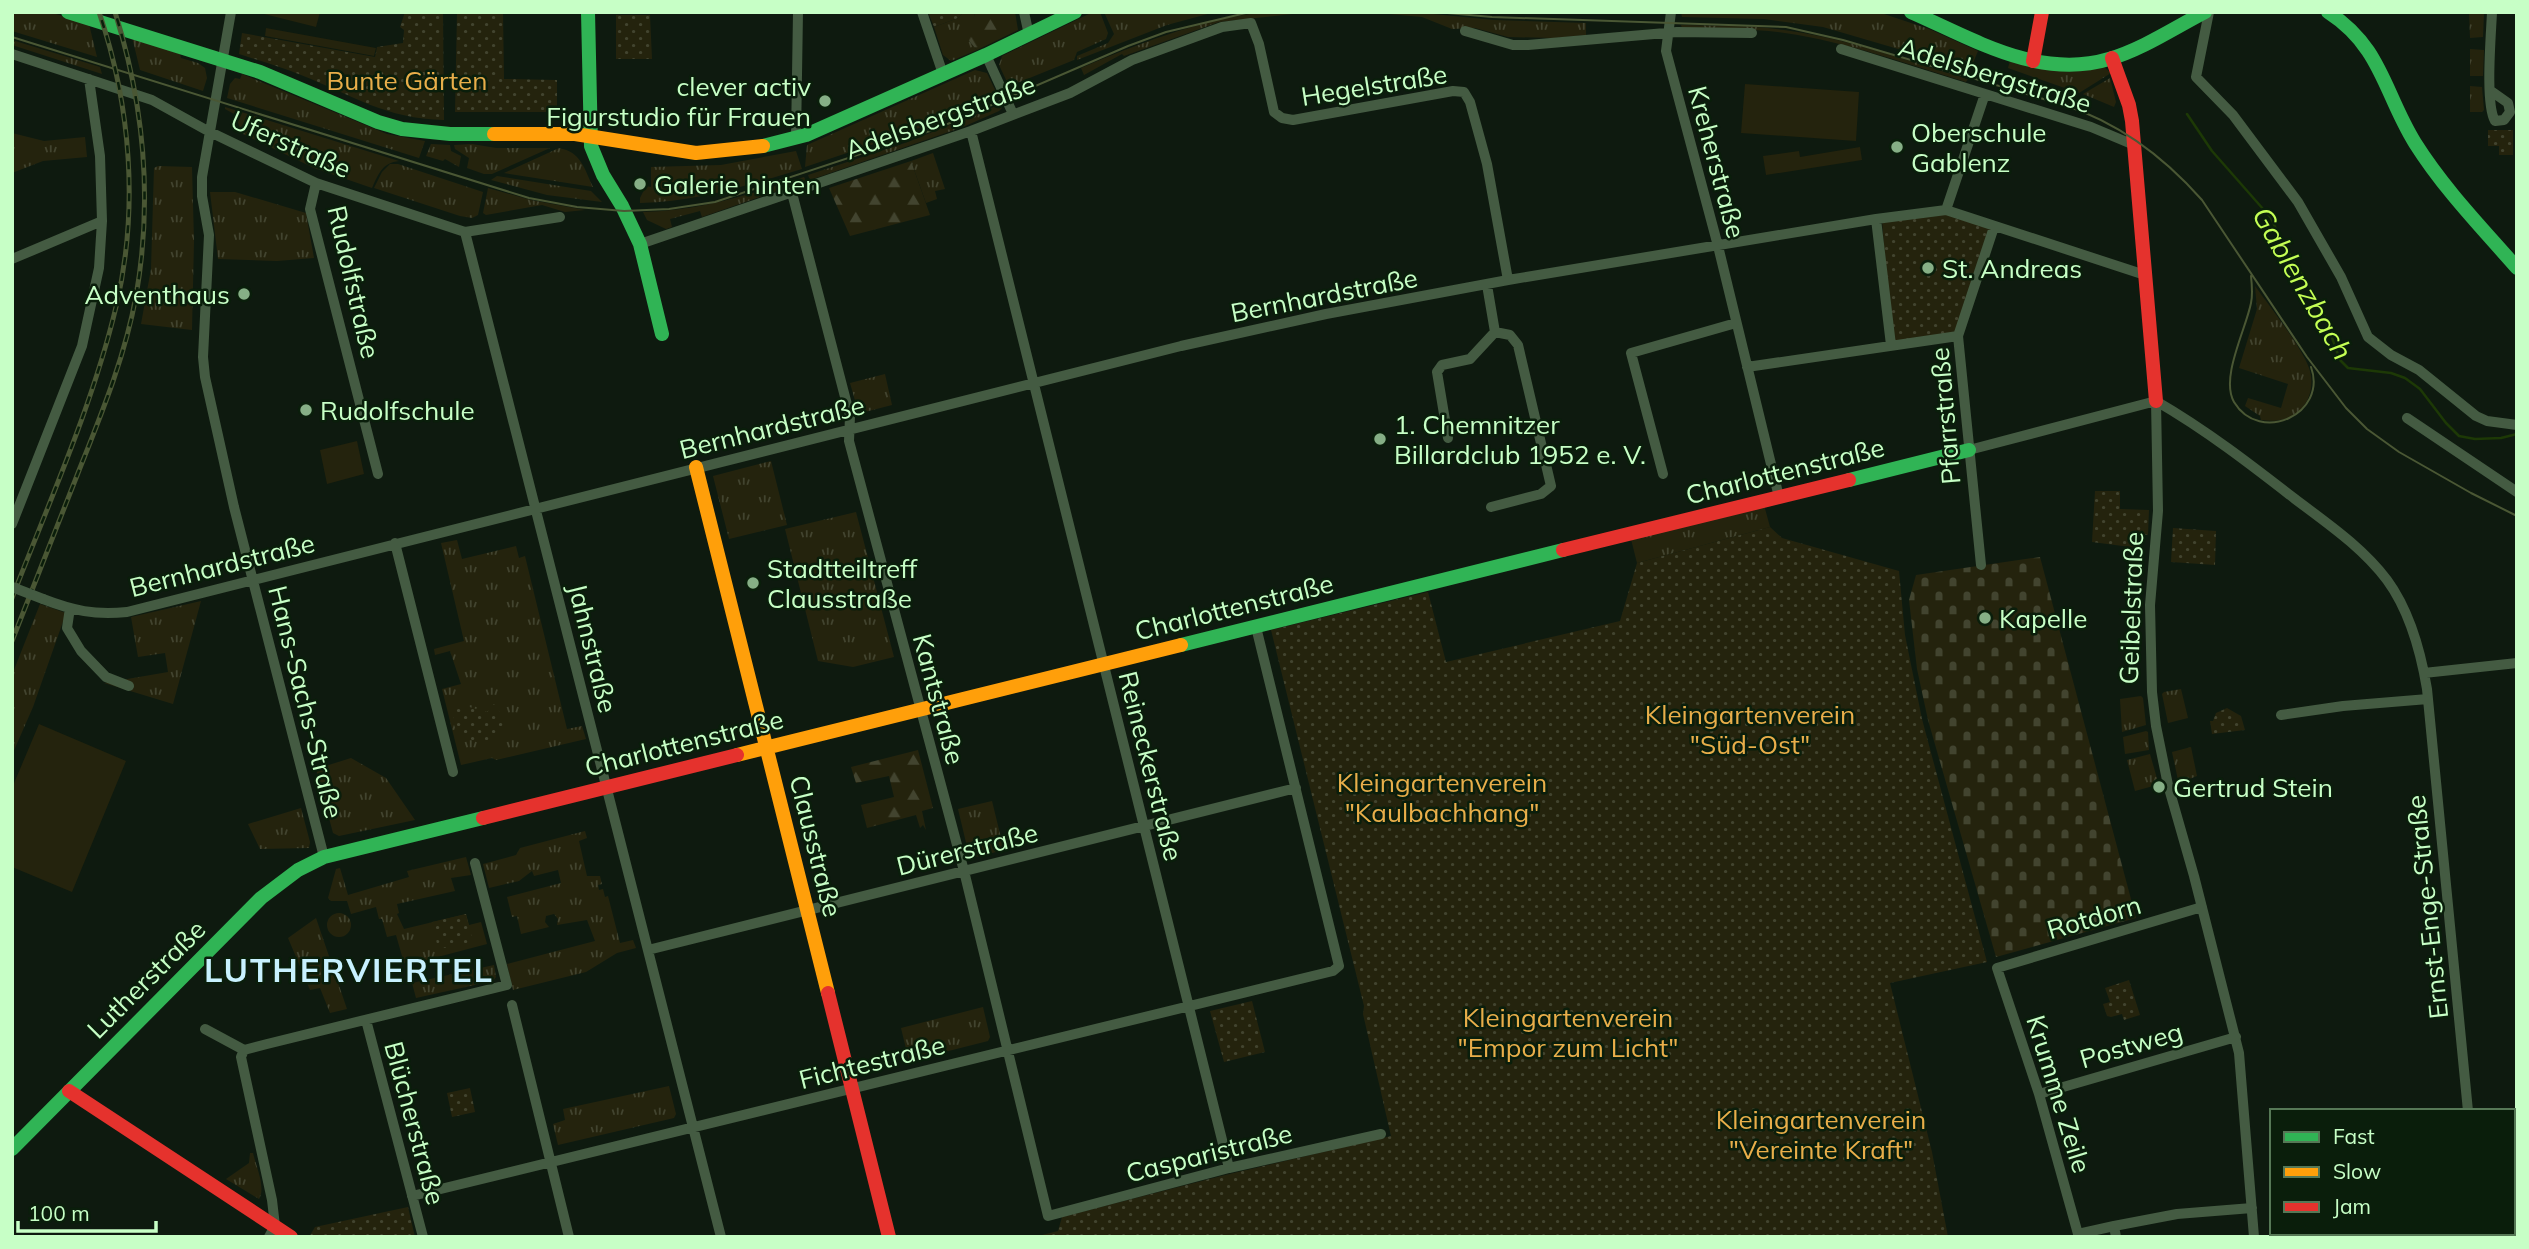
<svg xmlns="http://www.w3.org/2000/svg" width="2529" height="1249" font-family="Mulish,sans-serif">
	<defs>
		<pattern id="grass-tufts" width="24" height="20" patternUnits="userSpaceOnUse" patternTransform="scale(1.75)"><rect width="24" height="20" fill="#24230d"/><path d="M3 7l-1-3M5 7V3M7 7l1-3M15 17l-1-3M17 17v-4M19 17l1-3" fill="none" stroke="#42442f"/></pattern>
		<pattern id="forest-firs" width="22" height="20" patternUnits="userSpaceOnUse" patternTransform="scale(1.75)"><rect width="22" height="20" fill="#24230d"/><path d="M5 1l3.5 6h-7zM16 11l3.5 6h-7z" fill="#42442f"/></pattern>
		<pattern id="cemetery-stones" width="16" height="16" patternUnits="userSpaceOnUse" patternTransform="scale(1.75)"><rect width="16" height="16" fill="#24230d"/><path d="M2 7V4a2 2 0 0 1 4 0v3zM10 15v-3a2 2 0 0 1 4 0v3z" fill="#42442f"/></pattern>
		<pattern id="park-dots" width="8" height="8" patternUnits="userSpaceOnUse" patternTransform="scale(1.75)"><rect width="8" height="8" fill="#24230d"/><path d="M2 2h.1M6 6h.1" fill="none" stroke="#42442f" stroke-width="1.8" stroke-linecap="round"/></pattern>
	</defs>
	<rect width="100%" height="100%" fill="#0e1a0f"/>
	<!-- grass -->
	<path fill="url(#grass-tufts)" d="M 12,12 L 49,12 L 89,24 L 97,57 L 12,31 Z
		M 964,12 L 975,12 L 969,41 L 977,50 L 951,61 L 943,55 L 934,27 L 958,18 Z
		M 1093,12 L 1100,12 L 1108,33 L 1106,39 L 1077,52 L 1074,60 L 1012,85 L 1008,84 L 999,65 L 1002,56 Z
		M 1104,12 L 1215,12 L 1167,25 L 1077,60 L 1077,56 L 1108,43 L 1114,34 Z
		M 1310,12 L 1219,22 L 1124,56 L 1122,54 L 1084,75 L 1081,68 C 1138,44 1194,22 1256,13 C 1273,10 1292,12 1310,12 Z
		M 1367,12 L 1413,12 L 1494,20 L 1586,23 L 1586,35 L 1554,38 L 1508,37 L 1475,28 L 1452,29 L 1422,17 Z
		M 1681,12 L 1878,12 L 1929,29 L 1978,51 L 1970,70 L 1823,27 L 1764,19 L 1682,17 Z
		M 2469,12 L 2484,13 L 2483,37 L 2470,38 Z
		M 1681,25 C 1715,26 1750,25 1784,30 C 1847,38 1907,61 1968,79 L 1966,82 C 1907,64 1847,42 1785,33 C 1752,28 1717,30 1683,31 Z
		M 132,37 L 180,54 L 181,58 L 198,63 L 205,68 L 207,78 L 203,91 L 140,70 Z
		M 12,40 L 100,67 L 102,74 L 12,45 Z
		M 2470,49 L 2484,50 L 2483,76 L 2470,76 Z
		M 2010,61 L 2085,70 L 2104,67 L 2111,73 L 2079,93 L 2008,68 Z
		M 975,70 L 987,73 L 998,96 L 904,134 L 805,167 L 807,145 Z
		M 242,74 L 387,134 L 425,141 L 419,158 L 227,98 L 230,84 L 235,78 L 240,79 Z
		M 2110,78 L 2116,102 L 2114,107 L 2083,94 Z
		M 2470,86 L 2482,87 L 2484,110 L 2482,112 L 2470,112 Z
		M 1001,104 L 1002,108 L 999,111 L 963,127 L 810,180 L 808,175 L 908,142 Z
		M 225,107 L 399,161 C 382,163 379,173 372,188 L 314,168 L 241,133 L 236,115 L 225,109 Z
		M 12,133 L 44,141 L 85,137 L 87,157 L 43,161 L 12,173 Z
		M 431,144 L 450,145 L 451,151 L 461,156 L 459,167 L 445,159 L 443,161 L 426,156 Z
		M 472,144 L 496,148 L 550,148 L 492,174 L 484,174 L 467,168 L 469,158 L 455,149 L 454,145 Z
		M 559,148 C 581,152 584,168 593,187 L 504,173 Z
		M 796,151 L 802,169 C 748,185 697,202 640,203 L 640,198 L 646,186 L 651,187 L 651,167 L 721,165 Z
		M 933,153 L 945,189 L 935,191 L 937,199 L 926,203 L 911,161 Z
		M 390,164 L 398,164 L 483,192 L 478,215 L 472,218 L 460,216 L 374,188 L 382,172 Z
		M 158,166 L 192,167 L 194,241 L 192,330 L 141,324 L 151,269 L 154,168 Z
		M 497,176 L 591,191 L 602,202 L 547,195 L 491,180 Z
		M 804,177 L 806,181 L 702,217 L 700,211 L 670,219 L 672,227 L 666,229 L 647,220 L 643,212 C 700,211 750,194 804,177 Z
		M 488,188 L 531,200 L 585,210 L 565,212 L 542,205 L 486,215 L 483,213 Z
		M 210,192 L 235,192 L 306,213 L 314,258 L 277,261 L 218,259 Z
		M 2255,286 C 2270,307 2301,346 2309,368 C 2314,382 2311,399 2301,409 C 2290,420 2276,422 2261,420 L 2260,416 L 2245,406 L 2248,398 L 2281,408 L 2288,384 L 2239,368 L 2257,309 Z
		M 885,374 L 892,405 L 861,413 L 858,411 L 850,383 Z
		M 771,461 L 787,525 L 729,539 L 713,476 Z
		M 1764,505 L 1770,527 L 1637,563 L 1631,539 Z
		M 856,512 L 894,657 L 853,667 L 818,661 L 785,529 Z
		M 457,540 L 462,559 L 516,546 L 519,558 L 525,556 L 567,729 L 582,726 L 586,739 L 496,760 L 492,758 L 461,765 L 442,689 L 461,684 L 450,651 L 435,655 L 434,649 L 464,641 L 441,543 Z
		M 201,601 L 173,704 L 104,683 L 168,672 L 165,653 L 138,657 L 131,617 Z
		M 40,604 L 66,613 L 33,707 L 12,755 L 12,675 Z
		M 2181,689 L 2188,718 L 2168,723 L 2162,694 L 2164,692 Z
		M 2141,696 L 2143,698 L 2146,725 L 2122,732 L 2120,699 Z
		M 2146,731 L 2148,732 L 2149,750 L 2125,754 L 2123,737 Z
		M 2191,747 L 2197,776 L 2182,782 L 2178,780 L 2172,752 Z
		M 2150,754 L 2158,782 L 2157,785 L 2135,791 L 2127,760 Z
		M 351,758 L 386,778 L 415,820 L 339,836 L 333,833 L 316,769 Z
		M 992,801 L 1004,850 L 972,858 L 969,855 L 958,809 Z
		M 301,808 L 310,842 L 309,848 L 260,849 L 248,824 Z
		M 585,831 L 587,838 L 579,841 L 587,876 L 600,876 L 602,884 L 598,885 L 599,890 L 603,889 L 605,897 L 608,896 L 620,943 L 633,940 L 636,948 L 617,953 L 586,972 L 513,990 L 507,964 L 595,941 L 587,920 L 557,925 L 558,919 L 554,914 L 546,916 L 545,922 L 549,927 L 521,934 L 517,916 L 512,917 L 507,897 L 561,883 L 558,870 L 534,876 L 532,871 L 519,881 L 489,888 L 483,864 L 516,855 L 520,848 Z
		M 466,857 L 471,875 L 451,878 L 455,891 L 397,904 L 399,913 L 397,914 L 404,929 L 466,914 L 469,925 L 481,922 L 487,944 L 411,964 L 404,963 L 396,935 L 387,937 L 382,919 L 379,919 L 376,907 L 351,914 L 347,901 L 331,901 L 328,898 L 336,869 L 340,868 L 348,895 L 409,877 L 407,871 Z
		M327 925a12 12 0 1 1 24 0a12 12 0 1 1-24 0Z
		M 316,918 L 347,1009 L 330,1013 L 320,988 L 310,990 L 288,938 Z
		M 494,965 L 496,977 L 493,981 L 416,998 L 412,983 Z
		M 983,1007 L 990,1037 L 988,1041 L 909,1061 L 901,1028 Z
		M 669,1086 L 676,1114 L 674,1118 L 558,1145 L 553,1124 L 565,1120 L 563,1109 Z
		M 250,1153 L 253,1153 C 256,1166 266,1188 259,1199 L 226,1179 L 249,1163 Z"/>
	<!-- forest -->
	<path fill="url(#forest-firs)" d="M 975,12 L 1015,12 L 1018,30 L 977,50 L 969,41 L 966,29 L 974,17 Z
		M 911,161 L 930,215 L 850,236 L 829,188 Z
		M 918,750 L 933,808 L 922,811 L 926,830 L 923,825 L 920,828 L 916,815 L 867,828 L 861,805 L 894,797 L 889,776 L 856,783 L 851,767 Z"/>
	<!-- cemetery -->
	<path fill="url(#cemetery-stones)" d="M 2040,557 L 2136,918 L 1996,957 L 1928,720 L 1917,669 L 1909,600 L 1916,575 Z"/>
	<!-- park -->
	<path fill="url(#park-dots)" d="M 405,12 L 443,12 L 444,120 C 386,119 352,95 301,75 C 281,67 260,61 239,54 L 242,33 L 375,57 L 377,47 L 403,43 L 404,30 L 400,27 Z
		M 457,12 L 503,12 L 504,79 L 557,80 L 557,112 L 455,112 Z
		M 928,12 L 964,12 L 958,18 L 934,27 Z
		M 616,15 L 650,15 L 652,59 L 616,59 Z
		M 2488,130 L 2513,130 L 2513,155 L 2499,155 L 2499,146 L 2488,146 Z
		M 1946,210 L 1994,227 L 1958,336 L 1891,345 L 1882,219 Z
		M 2095,491 L 2120,491 L 2120,509 L 2149,510 L 2148,535 L 2141,534 L 2138,548 L 2092,542 Z
		M 1770,527 L 1782,538 L 1899,571 L 1905,635 L 1922,719 L 1987,962 L 1890,983 L 1932,1152 L 1948,1237 L 1034,1237 L 1058,1231 L 1062,1217 L 1221,1176 L 1391,1136 L 1363,1014 L 1364,1006 L 1271,630 L 1428,592 L 1446,662 L 1620,621 L 1637,563 Z
		M 2173,528 L 2216,531 L 2215,565 L 2171,562 Z
		M 459,704 L 487,712 L 494,704 C 527,745 462,752 454,725 C 452,716 453,710 459,704 Z
		M 2227,708 L 2241,716 L 2245,730 L 2212,734 L 2210,721 L 2213,721 L 2216,713 Z
		M 466,914 L 473,942 L 445,948 L 437,944 L 432,922 Z
		M 2129,980 L 2140,1015 L 2124,1020 L 2122,1014 L 2111,1017 L 2107,1016 L 2103,1004 L 2110,1002 L 2105,988 Z
		M 1252,1001 L 1265,1052 L 1224,1062 L 1210,1011 Z
		M 470,1088 L 475,1112 L 452,1117 L 447,1093 Z
		M 408,1207 L 415,1237 L 309,1237 L 315,1227 Z"/>
	<!-- pitch -->
	<path fill="#24230d" d="M 256,12 L 320,12 L 316,27 Z
		M 266,28 L 376,48 L 374,56 L 265,36 Z
		M 1745,84 L 1859,92 L 1856,141 L 1741,133 Z
		M 1860,147 L 1862,160 L 1766,175 L 1763,156 L 1799,151 L 1800,157 Z
		M 357,441 L 364,474 L 327,484 L 320,450 Z
		M 39,724 L 126,761 L 72,892 L 12,867 L 12,788 Z"/>
	<g fill="none" stroke-linecap="round" stroke-linejoin="round">
		<!-- stream -->
		<path stroke="#1d3906" stroke-width="2.5" d="M 2187,114 L 2212,151 L 2271,218 L 2280,238 L 2321,307 L 2340,360 L 2348,368 L 2391,373 L 2405,378 L 2420,389 L 2446,423 L 2459,436 L 2475,439 L 2501,438 L 2517,434"/>
		<!-- street -->
		<path stroke="#445b42" stroke-width="10" d="M 231,12 L 202,177 L 202,196 L 209,235 L 203,357 L 205,377 L 234,507 L 324,857
			M 922,12 L 943,74
			M 1024,12 L 1029,35
			M 1671,12 L 1666,51 L 1718,246 L 1779,497
			M 2209,12 L 2196,77 L 2233,115 L 2298,202 L 2341,277 L 2368,337 L 2391,355 L 2419,370 L 2476,416 L 2487,421 L 2517,425
			M 1465,31 L 1513,45 L 1528,45 L 1677,32 L 1752,33
			M 1841,49 L 2091,127 L 2134,145
			M 12,54 L 152,100 L 208,131 L 316,183 L 465,232 L 560,217
			M 986,55 L 1013,114
			M 2491,91 L 2508,103 L 2510,112 L 2504,120 L 2495,121 C 2485,104 2491,36 2492,12
			M 971,131 L 1229,1168
			M 796,138 L 798,12
			M 316,183 L 310,209 L 378,474
			M 792,193 L 850,416 L 849,441 L 964,871 L 1048,1216 L 1229,1168 L 1381,1134
			M 1946,210 L 1985,94
			M 1876,219 L 1891,345
			M 465,232 L 721,1237
			M 640,244 L 971,131 L 1070,93 L 1132,60 L 1222,27 L 1251,23 L 1259,44 L 1274,112 L 1282,118 L 1293,120 L 1453,91 L 1464,92 L 1470,102 L 1487,164 L 1508,280
			M 12,259 L 102,221
			M 1487,285 L 1495,332 L 1510,335 L 1518,345 L 1551,486 L 1541,494 L 1491,507
			M 1747,367 L 1958,336
			M 2156,401 L 2158,511 L 2150,605 L 2152,692 L 2156,726 L 2168,785 L 2194,876 L 2239,1053 L 2254,1237
			M 2156,401 C 2206,430 2250,464 2295,499 C 2328,524 2362,547 2387,580 C 2409,610 2421,653 2427,689 L 2468,1111
			M 2407,418 L 2517,492
			M 1448,438 L 1437,372 L 1442,365 L 1470,359 L 1495,332
			M 1969,450 L 2156,401
			M 1663,474 L 1631,353 L 1736,323
			M 12,524 L 82,346 L 99,268 L 102,221 L 100,156 L 89,79
			M 395,543 L 453,772
			M 1981,565 L 1958,336 L 1994,227
			M 43,599 C 74,611 94,615 127,612 L 1181,346 L 1326,314 L 1508,280 L 1876,219 L 1946,210 L 2145,275
			M 70,608 L 67,628 L 81,651 L 106,677 L 129,686
			M 2424,673 L 2517,663
			M 2281,715 L 2343,706 L 2428,699
			M 648,950 L 1296,788
			M 512,1005 L 569,1237
			M 366,1020 L 423,1237
			M 205,1029 L 244,1050
			M 2039,1094 L 2236,1037
			M 2513,1114 L 2517,1114
			M 412,1196 L 1333,971 L 1339,966 L 1256,627
			M 2114,1226 L 2177,1214 L 2252,1208
			M 2480,1233 L 2480,1237
			M 2078,1234 L 2039,1094 L 1997,968 L 2202,907
			M 269,1237 L 275,1226 L 272,1200 L 241,1057 L 244,1050 L 267,1044 L 507,985 L 475,863
			M 2078,1237 L 2078,1234 L 2114,1226 L 2116,1237"/>
		<!-- fast -->
		<path stroke="#30b455" stroke-width="14" d="M 68,12 L 260,72 L 378,122 L 402,129 L 450,134 L 494,134
			M 588,12 L 591,146 L 603,175 L 622,206 L 640,244 L 662,334
			M 1911,12 C 1973,39 2039,80 2109,59 C 2143,49 2174,28 2205,12
			M 2328,12 C 2382,47 2384,93 2415,143 C 2444,189 2482,228 2517,268
			M 763,146 L 806,135 L 986,55 L 1075,12
			M 1849,480 L 1969,450
			M 1181,645 L 1563,550
			M 12,1149 L 261,898 L 298,870 L 324,857 L 483,818"/>
		<!-- slow -->
		<path stroke="#ff9f0a" stroke-width="14" d="M 494,134 L 575,134 L 696,153 L 763,146
			M 696,467 L 828,993
			M 737,755 L 1181,645"/>
		<!-- jam -->
		<path stroke="#e5322d" stroke-width="14" d="M 2112,58 L 2129,105 L 2132,121 L 2156,401
			M 2033,61 L 2042,12
			M 1563,550 L 1849,480
			M 483,818 L 737,755
			M 828,993 L 889,1237
			M 69,1091 L 291,1237"/>
		<!-- tram -->
		<path stroke="#4a5734" stroke-width="2" d="M 1436,12 L 1492,17 L 1786,27 L 1843,40 L 2064,105 C 2120,123 2164,157 2202,200 L 2307,357 L 2346,408 L 2367,429 L 2399,452 L 2471,493 L 2517,516
			M 12,37 L 529,198 L 577,207 L 624,211 L 669,209 L 715,202 L 936,129 L 1128,46 L 1166,32 L 1250,12
			M 2251,276 C 2252,285 2253,294 2251,303 C 2246,329 2220,378 2234,402 C 2260,445 2328,414 2311,367"/>
		<defs>
			<path id="rail" d="M 12,598 C 49,502 92,407 116,307 C 139,210 131,106 99,12
				M 12,641 C 34,585 56,529 78,473 C 101,415 125,357 136,296 C 153,200 144,105 115,12"/>
		</defs>
		<!-- rail casing -->
		<use href="#rail" stroke="#4a5734" stroke-width="5"/>
		<!-- rail -->
		<use href="#rail" stroke="#0a1e0b" stroke-width="2.5" stroke-dasharray="8" stroke-linecap="butt"/>
		<!-- street-bridge -->
		<path stroke="#445b42" stroke-width="10" d="M 12,587 L 43,599"/>
	</g>
	<!-- markers -->
	<g fill="#86af86" stroke="#0a1e0b" stroke-width="2.5">
		<circle cx="825" cy="101" r="7"/>
		<circle cx="1897" cy="147" r="7"/>
		<circle cx="640" cy="184" r="7"/>
		<circle cx="1928" cy="268" r="7"/>
		<circle cx="244" cy="294" r="7"/>
		<circle cx="306" cy="410" r="7"/>
		<circle cx="1380" cy="439" r="7"/>
		<circle cx="753" cy="583" r="7"/>
		<circle cx="1985" cy="618" r="7"/>
		<circle cx="2159" cy="787" r="7"/>
	</g>
	<g text-anchor="middle" dominant-baseline="central" stroke-width="5" stroke-linejoin="round" paint-order="stroke">
		<!-- street labels -->
		<g font-size="26" fill="#c7ffc6" stroke="#0a1e0b">
			<text transform="translate(1995 75) rotate(17)">Adelsbergstraße</text>
			<text transform="translate(1374 85) rotate(-9)">Hegelstraße</text>
			<text transform="translate(940 117) rotate(-20)">Adelsbergstraße</text>
			<text transform="translate(291 144) rotate(24)">Uferstraße</text>
			<text transform="translate(1717 162) rotate(75)">Kreherstraße</text>
			<text transform="translate(354 282) rotate(77)">Rudolfstraße</text>
			<text transform="translate(1324 295) rotate(-11)">Bernhardstraße</text>
			<text transform="translate(1945 416) rotate(-95)">Pfarrstraße</text>
			<text transform="translate(772 427) rotate(-14)">Bernhardstraße</text>
			<text transform="translate(1785 471) rotate(-14)">Charlottenstraße</text>
			<text transform="translate(222 565) rotate(-14)">Bernhardstraße</text>
			<text transform="translate(1234 607) rotate(-14)">Charlottenstraße</text>
			<text transform="translate(2131 608) rotate(-88)">Geibelstraße</text>
			<text transform="translate(593 648) rotate(76)">Jahnstraße</text>
			<text transform="translate(939 699) rotate(75)">Kantstraße</text>
			<text transform="translate(306 702) rotate(76)">Hans-Sachs-Straße</text>
			<text transform="translate(684 743) rotate(-14)">Charlottenstraße</text>
			<text transform="translate(1151 766) rotate(76)">Reineckerstraße</text>
			<text transform="translate(816 846) rotate(76)">Clausstraße</text>
			<text transform="translate(967 849) rotate(-14)">Dürerstraße</text>
			<text transform="translate(2427 907) rotate(-96)">Ernst-Enge-Straße</text>
			<text transform="translate(2094 917) rotate(-16)">Rotdorn</text>
			<text transform="translate(146 979) rotate(-45)">Lutherstraße</text>
			<text transform="translate(2131 1045) rotate(-16)">Postweg</text>
			<text transform="translate(872 1062) rotate(-14)">Fichtestraße</text>
			<text transform="translate(2059 1094) rotate(73)">Krumme Zeile</text>
			<text transform="translate(415 1123) rotate(75)">Blücherstraße</text>
			<text transform="translate(1209 1153) rotate(-14)">Casparistraße</text>
		</g>
		<!-- park labels -->
		<g font-size="26" fill="#e8ae4a" stroke="#0a1e0b">
			<text x="407" y="80">Bunte Gärten</text>
			<text x="1750" y="714">Kleingartenverein<tspan x="1750" dy="30">"Süd-Ost"</tspan></text>
			<text x="1442" y="782">Kleingartenverein<tspan x="1442" dy="30">"Kaulbachhang"</tspan></text>
			<text x="1568" y="1017">Kleingartenverein<tspan x="1568" dy="30">"Empor zum Licht"</tspan></text>
			<text x="1821" y="1119">Kleingartenverein<tspan x="1821" dy="30">"Vereinte Kraft"</tspan></text>
		</g>
		<!-- poi labels -->
		<g font-size="26" fill="#c7ffc6" stroke="#0a1e0b" text-anchor="start">
			<text x="811" y="86" text-anchor="end">clever activ<tspan x="811" dy="30">Figurstudio für Frauen</tspan></text>
			<text x="1911" y="132">Oberschule<tspan x="1911" dy="30">Gablenz</tspan></text>
			<text x="654" y="184">Galerie hinten</text>
			<text x="1942" y="268">St. Andreas</text>
			<text x="230" y="294" text-anchor="end">Adventhaus</text>
			<text x="320" y="410">Rudolfschule</text>
			<text x="1394" y="424">1. Chemnitzer<tspan x="1394" dy="30">Billardclub 1952 e. V.</tspan></text>
			<text x="767" y="568">Stadtteiltreff<tspan x="767" dy="30">Clausstraße</tspan></text>
			<text x="1999" y="618">Kapelle</text>
			<text x="2173" y="787">Gertrud Stein</text>
		</g>
		<!-- water labels -->
		<g font-size="28" font-style="italic" fill="#c4ff54" stroke="#0a1e0b">
			<text transform="translate(2303 283) rotate(60)">Gablenzbach</text>
		</g>
		<!-- district labels -->
		<g font-size="33" font-weight="bold" letter-spacing="2" fill="#c8f1ff" stroke="#0a1e0b">
			<text x="349" y="969">LUTHERVIERTEL</text>
		</g>
	</g>
	<!-- border -->
	<rect width="2529" height="1249" fill="none" stroke="#c7ffc6" stroke-width="28"/>
	<!-- legend -->
	<rect x="2270" y="1109" width="245" height="126" fill="#0a1e0b" stroke="#567856" stroke-width="2"/>
	<rect x="2284" y="1132" width="35" height="10" fill="#30b455" stroke="#567856" stroke-width="2"/>
	<text x="2333" y="1144" font-size="21" fill="#c7ffc6">Fast</text>
	<rect x="2284" y="1167" width="35" height="10" fill="#ff9f0a" stroke="#567856" stroke-width="2"/>
	<text x="2333" y="1179" font-size="21" fill="#c7ffc6">Slow</text>
	<rect x="2284" y="1202" width="35" height="10" fill="#e5322d" stroke="#567856" stroke-width="2"/>
	<text x="2333" y="1214" font-size="21" fill="#c7ffc6">Jam</text>
	<!-- scale -->
	<path d="M18 1221v10h138v-10" fill="none" stroke="#c7ffc6" stroke-width="3.5"/>
	<text x="28" y="1221" font-size="21" fill="#c7ffc6" stroke="#0a1e0b" stroke-width="5" paint-order="stroke">100 m</text>
</svg>
